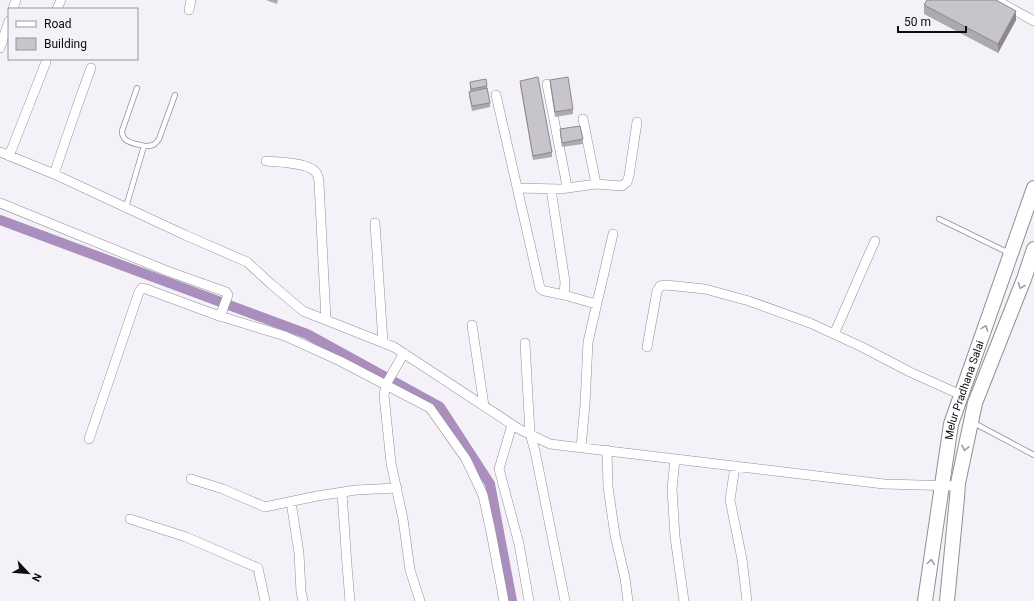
<svg xmlns="http://www.w3.org/2000/svg" width="1034" height="601" font-family="Roboto,sans-serif">
	<rect width="100%" height="100%" fill="#f5f1f8"/>
	<g fill="none" stroke-linecap="round" stroke-linejoin="round">
		<!-- canal -->
		<path stroke="#aa8ebd" stroke-width="10" d="M 0,220 L 307,334 L 440,407 L 490,484 L 512,601"/>
		<defs>
			<path id="lane" d="M 137,88 L 122,131 C 122,143 134,143 144,146
				M 126,207 L 144,146 C 152,146 154,146 159,139 L 175,95
				M 939,219 L 1009,253
				M 974,423 L 1034,455"/>
			<path id="street" d="M 996,0 L 1034,21
				M 13,9 L 16,0
				M 57,9 L 61,0
				M 189,10 L 191,0
				M 0,48 L 9,21
				M 547,84 L 565,176 L 567,188
				M 496,95 L 540,288 L 542,290 L 545,291 L 564,295 L 596,304
				M 583,119 L 596,184
				M 0,152 L 54,174 L 185,235 L 247,262 L 271,284 L 303,311 L 394,347 L 519,429 L 550,444 L 884,484 L 958,486
				M 9,156 L 46,62
				M 266,161 C 278,162 311,162 317,174 C 318,176 319,180 319,183 L 326,320
				M 54,174 L 78,104 L 91,68
				M 517,188 L 560,189 L 596,184 L 622,186 L 627,182 L 629,176 L 637,122
				M 551,189 L 565,282 L 564,295
				M 0,203 L 167,271 L 226,292 L 228,295 L 221,314 L 223,317 L 285,336 L 340,361 L 430,408 L 466,459 L 483,495 L 491,532 L 504,601
				M 375,223 L 383,342
				M 472,325 L 484,406
				M 834,334 C 848,303 861,272 875,241
				M 525,343 L 530,434 L 535,451 L 565,601
				M 647,347 L 657,291 L 660,286 L 666,285 L 705,289 L 749,301 L 810,323 L 862,347 L 910,372 L 961,395
				M 404,353 L 388,381 L 386,385 L 384,395 L 391,463 L 403,519 L 410,570 L 420,601
				M 512,425 L 499,469 L 519,544 L 529,601
				M 89,439 L 139,292 L 142,288 L 146,289 L 222,317 L 222,316
				M 581,447 L 585,405 L 588,342 L 613,234
				M 607,450 L 608,487 L 615,535 L 625,578 L 628,601
				M 675,459 L 672,489 L 675,537 L 684,601
				M 735,466 L 730,500 L 742,559 L 747,601
				M 191,479 L 223,489 L 265,507 L 317,496 L 356,490 L 397,488
				M 342,493 L 347,565 L 350,601
				M 291,502 L 299,553 L 301,592 L 303,601
				M 130,519 L 186,537 L 258,568 L 265,601"/>
			<g id="primary">
				<path id="s1" d="M 925,601 L 951,424 L 1034,188"/>
				<path d="M 947,601 L 957,498 L 958,483 L 975,403 L 1024,279 L 1034,249"/>
			</g>
		</defs>
		<!-- lane casing -->
		<use href="#lane" stroke="#928f95" stroke-width="6"/>
		<!-- street casing -->
		<use href="#street" stroke="#928f95" stroke-width="10"/>
		<!-- primary casing -->
		<use href="#primary" stroke="#928f95" stroke-width="16"/>
		<!-- lane -->
		<use href="#lane" stroke="#fff" stroke-width="4.5"/>
		<!-- street -->
		<use href="#street" stroke="#fff" stroke-width="9"/>
		<!-- primary -->
		<use href="#primary" stroke="#fff" stroke-width="14"/>
	</g>
	<!-- wall -->
	<path fill="#aca9af" d="M 266,0 L 278,0 L 277,4 Z
		M 924,5 L 1016,20 L 998,53 L 924,14 Z
		M 550,80 L 573,109 L 573,114 L 555,117 L 550,85 Z
		M 520,81 L 552,152 L 552,157 L 533,160 L 520,85 Z
		M 470,82 L 487,86 L 490,103 L 490,107 L 472,111 L 469,96 L 469,92 L 470,91 Z
		M 560,129 L 583,139 L 583,144 L 562,147 L 560,134 Z"/>
	<!-- shaded-wall -->
	<path fill="#8c898e" d="M 1016,11 L 1016,20 L 998,53 L 998,44 Z"/>
	<!-- building -->
	<path fill="#c8c4cb" stroke="#8c898e" d="M 927,0 L 996,0 L 1016,11 L 998,44 L 924,5 Z
		M 538,77 L 552,152 L 533,156 L 520,81 Z
		M 568,77 L 573,109 L 555,112 L 550,80 Z
		M 486,79 L 487,86 L 471,89 L 470,82 Z
		M 487,88 L 490,103 L 472,106 L 469,92 Z
		M 580,126 L 583,139 L 562,143 L 560,129 Z"/>
	<!-- one-way arrows -->
	<defs><path id="oneway-chevron" d="M-2-3.5L2.5 0L-2 3.5" fill="none" stroke-width="1.6" stroke-linecap="round" stroke-linejoin="round"/></defs>
	<g stroke="#9e9e9f">
		<use href="#oneway-chevron" transform="translate(1021 286) rotate(112)"/>
		<use href="#oneway-chevron" transform="translate(985 328) rotate(-70)"/>
		<use href="#oneway-chevron" transform="translate(965 448) rotate(102)"/>
		<use href="#oneway-chevron" transform="translate(931 562) rotate(-82)"/>
	</g>
	<g text-anchor="middle" dominant-baseline="central" stroke-width="3" stroke-linejoin="round" paint-order="stroke">
		<!-- street labels -->
		<g font-size="11" fill="#0d0c0e" stroke="#f5f1f8">
			<text stroke="none"><textPath href="#s1" startOffset="215">Melur Pradhana Salai</textPath></text>
		</g>
	</g>
	<!-- legend -->
	<rect x="8" y="8" width="130" height="52" fill="#f5f1f8" stroke="#98959a"/>
	<rect x="16" y="21" width="20" height="6" fill="#ffffff" stroke="#98959a"/>
	<text x="44" y="28" font-size="12" fill="#0d0c0e">Road</text>
	<rect x="16" y="38" width="20" height="12" fill="#c8c4cb" stroke="#98959a"/>
	<text x="44" y="48" font-size="12" fill="#0d0c0e">Building</text>
	<!-- north arrow -->
	<g transform="translate(28 573) rotate(116)" stroke="#f5f1f8" stroke-width="3" paint-order="stroke">
	<path d="M0-3L7 15L0 10L-7 15Z" fill="#0d0c0e"/>
	<text y="-6" font-size="11" font-weight="bold" text-anchor="middle" fill="#0d0c0e">N</text>
	</g>
	<!-- scale -->
	<path d="M898 26v6h68v-6" fill="none" stroke="#0d0c0e" stroke-width="2"/>
	<text x="904" y="26" font-size="12" fill="#0d0c0e" stroke="#f5f1f8" stroke-width="3" paint-order="stroke">50 m</text>
</svg>
